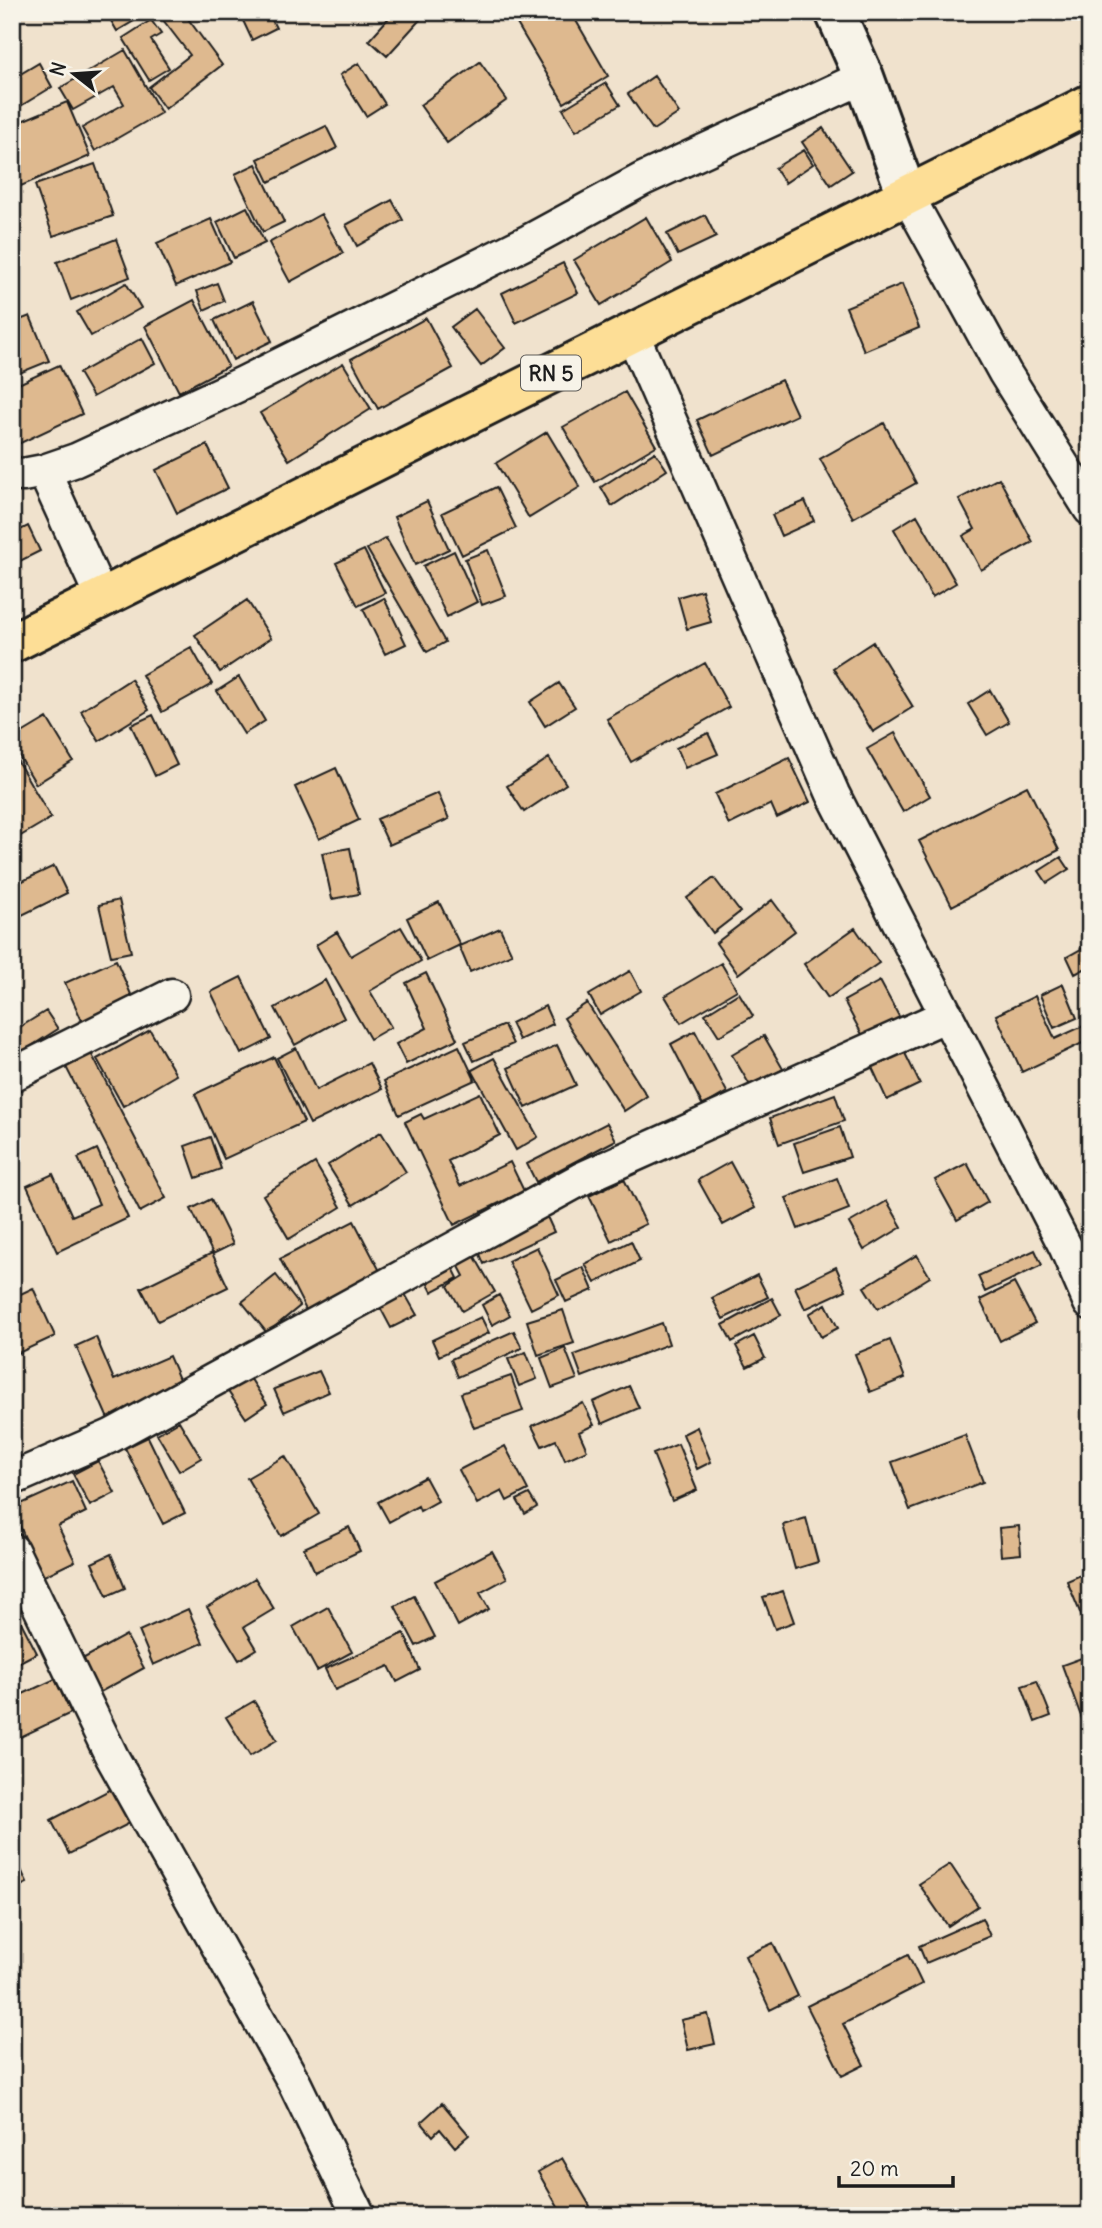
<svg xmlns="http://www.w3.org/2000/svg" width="1102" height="2228" font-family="Delius,sans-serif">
	<rect width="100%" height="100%" fill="#f0e2cd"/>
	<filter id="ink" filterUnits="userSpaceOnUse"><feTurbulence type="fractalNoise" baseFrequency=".0143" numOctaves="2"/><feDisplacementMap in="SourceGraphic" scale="14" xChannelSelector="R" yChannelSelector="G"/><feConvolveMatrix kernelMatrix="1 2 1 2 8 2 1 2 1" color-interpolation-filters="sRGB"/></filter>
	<g filter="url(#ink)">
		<!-- building -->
		<path fill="#deb98f" stroke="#1c1c1c" stroke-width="2" d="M 106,12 L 149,12 L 117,31 Z
			M 165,12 L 183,12 L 222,65 L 165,109 L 149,87 L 190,55 L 160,16 Z
			M 239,12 L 268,12 L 276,28 L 252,40 Z
			M 394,12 L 427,12 L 387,56 L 369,40 Z
			M 510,12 L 571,12 L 608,76 L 564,103 Z
			M 151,20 L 161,34 L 151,40 L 169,68 L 149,80 L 123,38 Z
			M 125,50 L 161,113 L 95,151 L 82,128 L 124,104 L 114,87 L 73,110 L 60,88 Z
			M 480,62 L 507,100 L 447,143 L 420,105 Z
			M 39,63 L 52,87 L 14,110 L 12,79 Z
			M 359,63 L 385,104 L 366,116 L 340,75 Z
			M 654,76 L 679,113 L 653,130 L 628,94 Z
			M 606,83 L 620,105 L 576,131 L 563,109 Z
			M 67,102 L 90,156 L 21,186 L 12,165 L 12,125 Z
			M 326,126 L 337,148 L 269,182 L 258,159 Z
			M 823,128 L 852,171 L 831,185 L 802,142 Z
			M 804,150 L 813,164 L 785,183 L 775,168 Z
			M 95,164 L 113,216 L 53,236 L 35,185 Z
			M 256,164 L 284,222 L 263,232 L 235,174 Z
			M 392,200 L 403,220 L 357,246 L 346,225 Z
			M 247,207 L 265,243 L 234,258 L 217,222 Z
			M 321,214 L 343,253 L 290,282 L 269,243 Z
			M 705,215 L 716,237 L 678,255 L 667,234 Z
			M 646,217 L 672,262 L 601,305 L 574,260 Z
			M 211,219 L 230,262 L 176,286 L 157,243 Z
			M 116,239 L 130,277 L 71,300 L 57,262 Z
			M 563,263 L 578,293 L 516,323 L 502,293 Z
			M 126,283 L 141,308 L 91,336 L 77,312 Z
			M 217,283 L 224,301 L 204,310 L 197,291 Z
			M 902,284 L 919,328 L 864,351 L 846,307 Z
			M 194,300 L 228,366 L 179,392 L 145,326 Z
			M 253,301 L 272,341 L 233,360 L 214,320 Z
			M 475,309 L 505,348 L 481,366 L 451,327 Z
			M 30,316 L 49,361 L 12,376 L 12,323 Z
			M 426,318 L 453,368 L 378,409 L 351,359 Z
			M 142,338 L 155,363 L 93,397 L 79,373 Z
			M 343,363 L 371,409 L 289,460 L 260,413 Z
			M 59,365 L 82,414 L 12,447 L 12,387 Z
			M 781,380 L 797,415 L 713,455 L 697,420 Z
			M 625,392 L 656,446 L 595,482 L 563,427 Z
			M 884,423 L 916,483 L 853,518 L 820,459 Z
			M 547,432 L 580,487 L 529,518 L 496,463 Z
			M 207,445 L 228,488 L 177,513 L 156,470 Z
			M 655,452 L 667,470 L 612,506 L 601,487 Z
			M 999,478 L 1033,542 L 981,570 L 963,536 L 975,529 L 959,499 Z
			M 496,487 L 516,528 L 462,555 L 442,513 Z
			M 427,501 L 449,549 L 415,565 L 394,517 Z
			M 805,501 L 814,521 L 781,536 L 772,515 Z
			M 917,515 L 956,583 L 932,597 L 894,529 Z
			M 28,526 L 40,551 L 12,565 L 12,534 Z
			M 386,538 L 445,642 L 427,652 L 367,549 Z
			M 364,550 L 385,593 L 358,606 L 336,563 Z
			M 488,550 L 506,596 L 482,605 L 465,559 Z
			M 454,551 L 477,602 L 447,617 L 423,566 Z
			M 702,590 L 711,622 L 687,629 L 678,597 Z
			M 384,598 L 406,644 L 385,654 L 363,609 Z
			M 247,600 L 271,638 L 220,672 L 195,635 Z
			M 873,642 L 913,707 L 873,732 L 833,668 Z
			M 191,647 L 212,684 L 162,712 L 142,675 Z
			M 705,663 L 729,707 L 631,762 L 607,719 Z
			M 239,677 L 265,721 L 244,734 L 217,691 Z
			M 131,679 L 149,710 L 99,741 L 81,711 Z
			M 559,683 L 575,707 L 545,726 L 530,702 Z
			M 990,690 L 1009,722 L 987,735 L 968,704 Z
			M 153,715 L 177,765 L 155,776 L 131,725 Z
			M 47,718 L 73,761 L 36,784 L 12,744 L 12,739 Z
			M 708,733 L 718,754 L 685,768 L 676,748 Z
			M 895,733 L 930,796 L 903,812 L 867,749 Z
			M 12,752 L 51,818 L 12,841 Z
			M 549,758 L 566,784 L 524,812 L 507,786 Z
			M 789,758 L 810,802 L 777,818 L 771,804 L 729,825 L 715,794 Z
			M 336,768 L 359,820 L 319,839 L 295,787 Z
			M 1027,786 L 1059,850 L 952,906 L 919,841 Z
			M 438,793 L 449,819 L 389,845 L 377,819 Z
			M 350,848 L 359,894 L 332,899 L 322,853 Z
			M 1061,857 L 1069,869 L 1047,883 L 1039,871 Z
			M 54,866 L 67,893 L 18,917 L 12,906 L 12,886 Z
			M 714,878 L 740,912 L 713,933 L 687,898 Z
			M 119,900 L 131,952 L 111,956 L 99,905 Z
			M 772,900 L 795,931 L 738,974 L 716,943 Z
			M 439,902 L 460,945 L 427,961 L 407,918 Z
			M 401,927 L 421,961 L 370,991 L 391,1027 L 370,1039 L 316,945 L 337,932 L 351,956 Z
			M 500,928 L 512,954 L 470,972 L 459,946 Z
			M 855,928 L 879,963 L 828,998 L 804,964 Z
			M 1090,944 L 1090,966 L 1075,974 L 1067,957 Z
			M 116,960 L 133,999 L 82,1021 L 65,983 Z
			M 721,963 L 737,990 L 681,1023 L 665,996 Z
			M 630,971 L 641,991 L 600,1015 L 589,995 Z
			M 426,973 L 457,1039 L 406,1064 L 396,1044 L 427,1028 L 406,983 Z
			M 241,977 L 271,1039 L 241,1054 L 211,992 Z
			M 325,980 L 344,1018 L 295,1045 L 275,1008 Z
			M 880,981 L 901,1020 L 865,1040 L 844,1001 Z
			M 1063,984 L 1077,1018 L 1054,1028 L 1040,995 Z
			M 739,993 L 753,1016 L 719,1036 L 705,1014 Z
			M 1035,996 L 1055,1039 L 1083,1026 L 1089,1040 L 1022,1072 L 996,1015 Z
			M 587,1003 L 647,1096 L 624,1111 L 564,1018 Z
			M 545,1006 L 553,1024 L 519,1040 L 511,1023 Z
			M 46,1011 L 58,1029 L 22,1052 L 12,1037 L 12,1032 Z
			M 504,1025 L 513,1044 L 474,1061 L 465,1042 Z
			M 150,1030 L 176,1075 L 123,1106 L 97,1059 Z
			M 695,1031 L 727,1092 L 703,1106 L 671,1044 Z
			M 764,1036 L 783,1069 L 751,1087 L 732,1055 Z
			M 557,1045 L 576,1085 L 526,1108 L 508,1068 Z
			M 459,1046 L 475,1080 L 399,1115 L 384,1081 Z
			M 902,1047 L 920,1084 L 887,1100 L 870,1063 Z
			M 296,1048 L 316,1090 L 369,1063 L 382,1089 L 310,1124 L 277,1058 Z
			M 91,1053 L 166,1198 L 140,1212 L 66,1067 Z
			M 274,1057 L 304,1122 L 224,1159 L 195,1094 Z
			M 494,1058 L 538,1137 L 516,1150 L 472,1070 Z
			M 480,1093 L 500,1135 L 448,1161 L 460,1186 L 510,1162 L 524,1191 L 454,1225 L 405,1122 L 421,1114 L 424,1119 Z
			M 835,1094 L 844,1121 L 779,1144 L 770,1118 Z
			M 607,1123 L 616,1140 L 536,1182 L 527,1164 Z
			M 840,1127 L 850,1157 L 804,1172 L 794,1143 Z
			M 381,1132 L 406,1172 L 353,1205 L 328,1165 Z
			M 210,1137 L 221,1169 L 196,1178 L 185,1146 Z
			M 97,1149 L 128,1218 L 57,1252 L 27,1186 L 53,1174 L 72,1216 L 99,1204 L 78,1158 Z
			M 730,1162 L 755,1208 L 723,1225 L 698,1180 Z
			M 315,1163 L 341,1207 L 289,1239 L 263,1195 Z
			M 967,1163 L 988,1202 L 957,1220 L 935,1180 Z
			M 837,1178 L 849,1209 L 798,1229 L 786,1198 Z
			M 624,1179 L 646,1224 L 611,1241 L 589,1196 Z
			M 211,1199 L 233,1244 L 213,1254 L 191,1209 Z
			M 887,1201 L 902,1227 L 864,1250 L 849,1223 Z
			M 544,1210 L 554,1232 L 484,1264 L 475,1242 Z
			M 354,1221 L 381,1273 L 307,1312 L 280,1259 Z
			M 631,1241 L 640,1261 L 595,1283 L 585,1264 Z
			M 537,1247 L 559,1295 L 531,1309 L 508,1261 Z
			M 471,1250 L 495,1292 L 462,1311 L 448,1286 L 464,1276 L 455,1259 Z
			M 1035,1250 L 1042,1265 L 985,1292 L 978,1276 Z
			M 212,1253 L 228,1287 L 158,1321 L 141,1288 Z
			M 917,1255 L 930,1277 L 878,1309 L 864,1287 Z
			M 447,1256 L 458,1278 L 432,1292 L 427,1282 L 405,1294 L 417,1315 L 391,1328 L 373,1294 Z
			M 583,1267 L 593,1290 L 566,1302 L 556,1280 Z
			M 836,1267 L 846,1290 L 805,1309 L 795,1287 Z
			M 276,1275 L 300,1306 L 267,1333 L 242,1302 Z
			M 757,1275 L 768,1297 L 723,1319 L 712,1298 Z
			M 1014,1283 L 1035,1323 L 1000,1341 L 980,1300 Z
			M 33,1288 L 55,1336 L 12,1356 L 12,1298 Z
			M 499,1295 L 510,1315 L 492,1325 L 482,1305 Z
			M 772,1298 L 781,1315 L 732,1342 L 723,1325 Z
			M 826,1304 L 838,1328 L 821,1337 L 809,1314 Z
			M 563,1310 L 574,1343 L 538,1355 L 527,1321 Z
			M 481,1317 L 489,1333 L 439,1356 L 432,1340 Z
			M 662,1323 L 669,1344 L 582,1377 L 574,1355 Z
			M 514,1331 L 522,1348 L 458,1377 L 451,1359 Z
			M 754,1336 L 765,1358 L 747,1367 L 736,1346 Z
			M 96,1337 L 114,1380 L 169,1356 L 182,1386 L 108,1419 L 76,1346 Z
			M 890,1340 L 905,1378 L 870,1392 L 855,1354 Z
			M 565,1348 L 577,1379 L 552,1388 L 541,1358 Z
			M 526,1352 L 537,1379 L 519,1386 L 508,1359 Z
			M 245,1370 L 267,1404 L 246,1418 L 223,1384 Z
			M 319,1371 L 329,1392 L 284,1412 L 274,1389 Z
			M 511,1376 L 523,1411 L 474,1428 L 461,1393 Z
			M 629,1386 L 639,1408 L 602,1424 L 593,1402 Z
			M 583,1403 L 594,1425 L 579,1432 L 587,1450 L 565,1460 L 556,1440 L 542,1446 L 532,1426 Z
			M 179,1421 L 201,1458 L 179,1471 L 157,1434 Z
			M 697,1427 L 711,1462 L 697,1469 L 683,1434 Z
			M 965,1435 L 983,1482 L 910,1510 L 892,1462 Z
			M 148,1437 L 185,1513 L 163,1524 L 125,1448 Z
			M 678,1444 L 697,1490 L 672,1501 L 653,1454 Z
			M 505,1446 L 528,1490 L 507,1501 L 502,1491 L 477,1504 L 459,1470 Z
			M 285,1456 L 319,1514 L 281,1536 L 247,1478 Z
			M 98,1461 L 115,1493 L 90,1506 L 73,1474 Z
			M 425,1477 L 438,1501 L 420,1511 L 418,1506 L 389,1522 L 378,1502 Z
			M 72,1481 L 86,1512 L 58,1526 L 75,1561 L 42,1577 L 12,1508 Z
			M 529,1494 L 537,1507 L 525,1514 L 517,1500 Z
			M 806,1518 L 818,1562 L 795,1569 L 783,1525 Z
			M 1019,1526 L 1021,1554 L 1001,1556 L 999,1528 Z
			M 349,1527 L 360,1551 L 315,1572 L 304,1548 Z
			M 492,1551 L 507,1578 L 480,1593 L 489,1609 L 458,1626 L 435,1581 Z
			M 111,1554 L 125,1588 L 107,1596 L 92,1563 Z
			M 1090,1571 L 1090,1634 L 1089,1634 L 1067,1581 Z
			M 12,1573 L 28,1599 L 12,1608 Z
			M 255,1578 L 274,1609 L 244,1627 L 257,1649 L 239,1660 L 207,1607 Z
			M 783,1591 L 794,1622 L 775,1629 L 763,1597 Z
			M 414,1596 L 435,1637 L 416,1646 L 395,1606 Z
			M 328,1607 L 352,1652 L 317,1671 L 293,1627 Z
			M 188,1609 L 203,1643 L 153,1665 L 139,1631 Z
			M 21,1622 L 37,1653 L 12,1666 L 12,1627 Z
			M 404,1633 L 420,1670 L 397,1682 L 389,1666 L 335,1690 L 325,1669 Z
			M 126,1635 L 144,1668 L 95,1695 L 77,1662 Z
			M 1090,1655 L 1090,1716 L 1082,1719 L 1062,1665 Z
			M 55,1679 L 71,1713 L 12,1741 L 12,1699 Z
			M 1037,1681 L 1051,1716 L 1035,1722 L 1022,1686 Z
			M 254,1701 L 277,1740 L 250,1756 L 226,1717 Z
			M 121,1784 L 138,1819 L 69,1854 L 51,1820 Z
			M 12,1849 L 27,1883 L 12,1890 Z
			M 950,1864 L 978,1906 L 948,1926 L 919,1884 Z
			M 982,1918 L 990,1936 L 926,1963 L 919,1946 Z
			M 773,1943 L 798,1996 L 770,2010 L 745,1956 Z
			M 908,1955 L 922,1984 L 843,2024 L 864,2065 L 842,2076 L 807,2006 Z
			M 708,2014 L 715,2044 L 688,2050 L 681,2020 Z
			M 442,2103 L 469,2135 L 455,2147 L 440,2129 L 433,2136 L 421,2122 Z
			M 562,2158 L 590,2206 L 574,2216 L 563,2216 L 538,2172 Z"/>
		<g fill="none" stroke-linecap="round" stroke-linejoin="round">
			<defs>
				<path id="minor" d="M 907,195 L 1005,373 L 1090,509
					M 632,333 L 833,794 L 1066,1248 L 1090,1303
					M 44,471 L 102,598
					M 12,474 L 23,475 L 44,471 L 76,460 L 241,384 L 529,241 L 643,179 L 864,77
					M 12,1075 L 172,995
					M 12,1479 L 111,1436 L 583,1178 L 947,1015
					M 12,1550 L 112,1757 L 295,2084 L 359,2216"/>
				<path id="tertiary" d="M 835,12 L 864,77 L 907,195"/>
				<path id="primary" d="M 12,643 L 1090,104"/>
			</defs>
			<!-- minor casing -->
			<use href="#minor" stroke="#1c1c1c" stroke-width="37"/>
			<!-- tertiary casing -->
			<use href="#tertiary" stroke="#1c1c1c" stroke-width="44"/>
			<!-- primary casing -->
			<use href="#primary" stroke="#1c1c1c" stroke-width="44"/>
			<!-- minor -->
			<use href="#minor" stroke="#f7f3e8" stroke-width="32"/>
			<!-- tertiary -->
			<use href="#tertiary" stroke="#f7f3e8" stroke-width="38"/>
			<!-- primary -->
			<use href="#primary" stroke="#fdde96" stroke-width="38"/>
		</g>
	</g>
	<g text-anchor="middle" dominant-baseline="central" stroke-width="6" stroke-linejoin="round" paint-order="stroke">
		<!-- shield labels -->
		<rect fill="#f7f3e8" stroke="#5e5c59" stroke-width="2" x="521" y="355.5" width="60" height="35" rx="5"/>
		<g font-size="21" font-weight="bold" fill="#1c1c1c">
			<text x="551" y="373">RN 5</text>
		</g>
	</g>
	<!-- margin -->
	<rect width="1102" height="2228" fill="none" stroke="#f7f3e8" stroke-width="42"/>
	<rect x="21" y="21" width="1060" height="2186" fill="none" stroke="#1c1c1c" stroke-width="2.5" filter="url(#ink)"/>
	<!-- north arrow -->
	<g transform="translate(74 74) rotate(287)" stroke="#f7f3e8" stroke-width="5" paint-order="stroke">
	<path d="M0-5L12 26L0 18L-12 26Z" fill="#1c1c1c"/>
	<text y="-10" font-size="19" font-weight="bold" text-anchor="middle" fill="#1c1c1c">N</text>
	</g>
	<!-- scale -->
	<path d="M839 2176v10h114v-10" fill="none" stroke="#1c1c1c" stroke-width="3.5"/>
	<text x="850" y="2176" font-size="21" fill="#1c1c1c" stroke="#f7f3e8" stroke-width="5" paint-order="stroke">20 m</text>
</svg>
